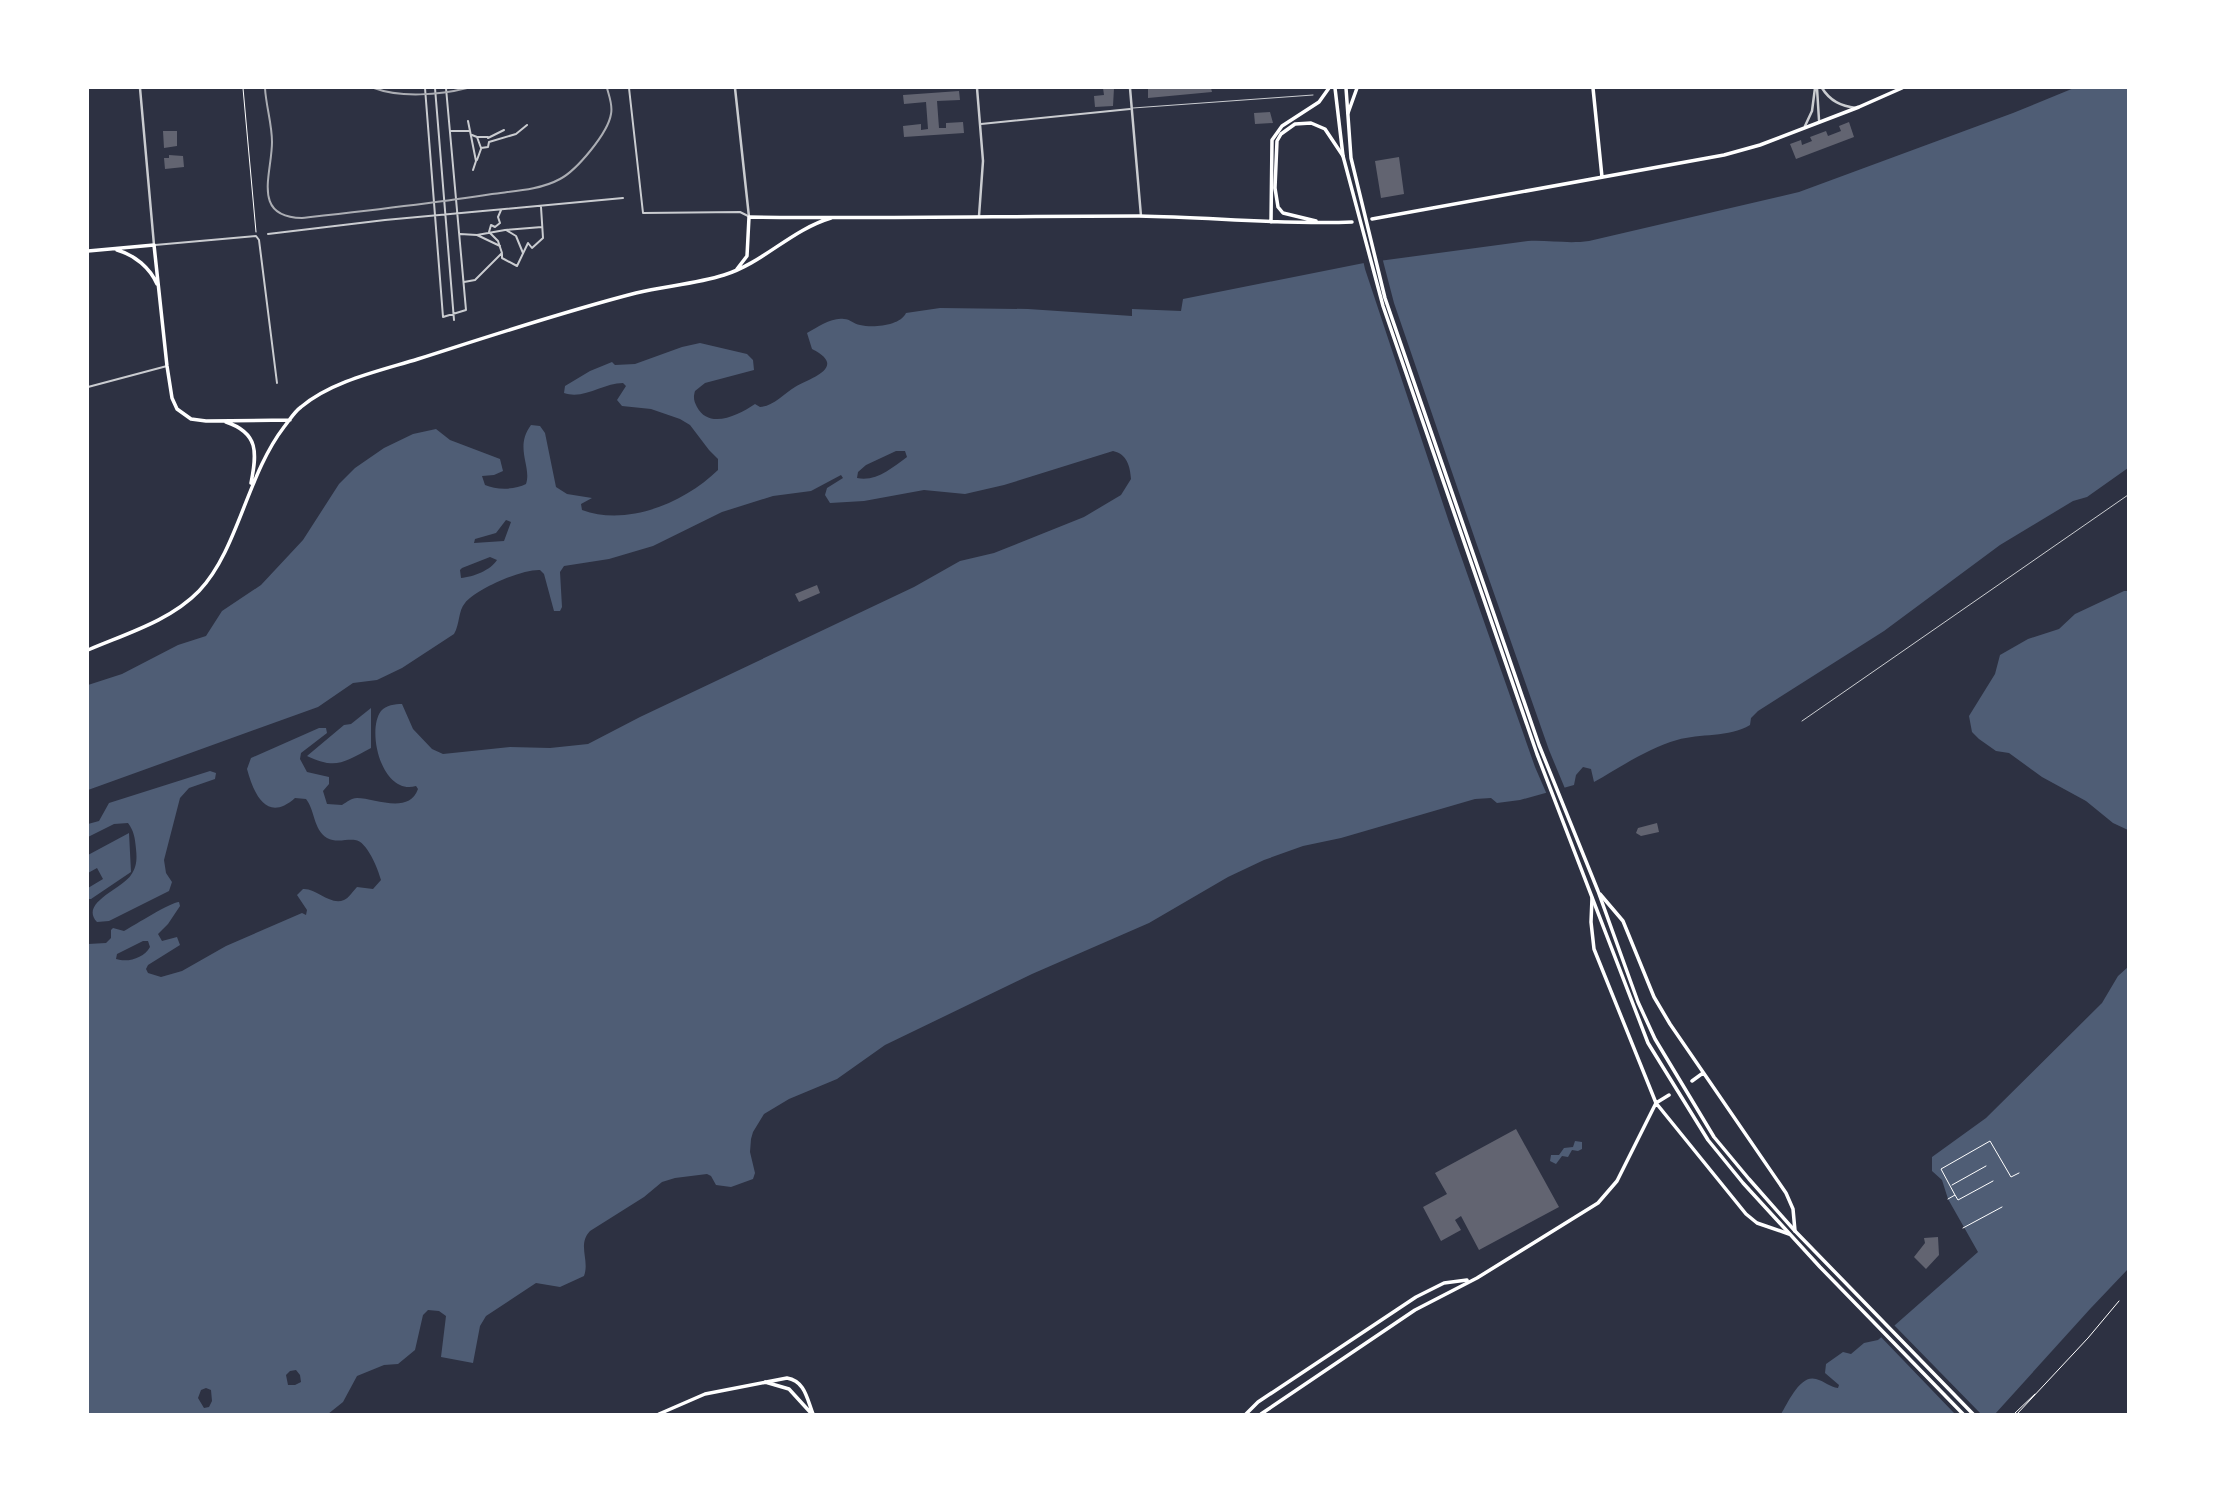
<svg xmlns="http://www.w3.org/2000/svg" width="2216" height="1502" font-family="'Source Sans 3',sans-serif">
	<rect width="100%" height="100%" fill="#2d3142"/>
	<!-- water -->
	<path fill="#4f5d75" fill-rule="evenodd" d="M 2074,88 L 2128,88 L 2128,468 L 2087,497 L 2073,501 L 2000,545 L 1884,631 L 1758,711 L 1751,718 L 1750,725 C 1729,738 1700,733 1677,740 C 1648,748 1621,767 1594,782 L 1591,769 L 1583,767 L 1576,775 L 1574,785 L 1520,800 L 1497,803 L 1491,798 L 1475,799 L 1341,838 L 1303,846 L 1264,860 L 1228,877 L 1149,923 L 1032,974 L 885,1045 L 837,1079 L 789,1099 L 764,1114 L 753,1132 L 751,1139 L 750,1152 L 755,1173 L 753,1179 L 731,1187 L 716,1185 L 711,1176 L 707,1174 L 675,1178 L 662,1182 L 644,1197 L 590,1231 C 577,1245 590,1260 584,1276 L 560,1287 L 536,1283 L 486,1316 L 480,1326 L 473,1363 L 441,1357 L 446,1316 L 439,1311 L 428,1310 L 423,1315 L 415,1350 L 398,1364 L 384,1365 L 357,1376 L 343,1402 L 328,1414 L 88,1414 L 88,944 L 106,943 L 111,938 L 111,930 L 113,928 L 124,931 C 135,925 171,902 179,902 L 180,906 L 168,924 L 158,934 L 162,941 L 177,937 L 180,945 L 148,965 L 146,969 L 148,973 L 161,977 L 182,971 L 226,946 L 302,913 L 306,915 L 307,910 L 297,895 L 303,889 C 317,888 330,906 344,900 C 349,898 353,891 357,887 L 373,889 L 381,880 C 378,869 367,841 355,840 C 346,839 336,843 327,838 C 313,829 315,810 306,799 L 295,798 C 267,823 254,795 247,769 L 251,758 L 319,728 L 326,728 L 327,733 L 301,753 L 300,759 L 307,772 L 329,777 L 329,784 L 323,791 L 327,804 L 342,805 C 347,802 351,798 357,798 C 374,798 409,815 418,789 L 416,786 C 382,796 366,731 381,711 C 386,705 395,704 402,704 L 413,729 L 432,749 L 443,754 L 510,747 L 550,748 L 588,744 L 640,717 L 914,587 L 960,561 L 994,553 L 1084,517 L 1121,495 L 1131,479 C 1130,466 1127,454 1113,451 L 1004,485 L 965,494 L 924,490 L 864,501 L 830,503 L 825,495 L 827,488 L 843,478 L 841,475 L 811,491 L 773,496 L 722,512 L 653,546 L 609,559 L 564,566 L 560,572 L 562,607 L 560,611 L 554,611 L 544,574 L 540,570 C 522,569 476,589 465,603 C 458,611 460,624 454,634 L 402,668 L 377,680 L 353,683 L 318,707 L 88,790 L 88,685 L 122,674 L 178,645 L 206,636 L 222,611 L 261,585 L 303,540 L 339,484 L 355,468 L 384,448 L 413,434 L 436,429 L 450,440 L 500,459 L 503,471 L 494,475 L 482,476 L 485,485 C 496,490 515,490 526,484 C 532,466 514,448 531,425 L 540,426 L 545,433 L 556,487 L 567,494 L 592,498 L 581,504 L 582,510 C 628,527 685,502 718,470 L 718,459 L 709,450 L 690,425 L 680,419 L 651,409 L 622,406 L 617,400 L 626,386 L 623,383 C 603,383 584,400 564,393 L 565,386 L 590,371 L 612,362 L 615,365 L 635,364 L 682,347 L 700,343 L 747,354 L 753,360 L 754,370 L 705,383 L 695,391 C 693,398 694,401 697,407 C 709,430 739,415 755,404 L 760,407 C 774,406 783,394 795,387 C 811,378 848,367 812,349 L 807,333 C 818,327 832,317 844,319 C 850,319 854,324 860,325 C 873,328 900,326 906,313 L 940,308 L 1028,309 L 1132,316 L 1132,309 L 1181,311 L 1183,299 L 1364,263 L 1528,241 C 1549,240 1568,244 1589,241 L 1799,192 L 2013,113 ZM 896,451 L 905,451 L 907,457 C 892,468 876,482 857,478 L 858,472 L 866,465 ZM 506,520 L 511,522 L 504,541 L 474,543 L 475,539 L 496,533 ZM 490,557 L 497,560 C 491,570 473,577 461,578 L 460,570 L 462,568 ZM 143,941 L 148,941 L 150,947 C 144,958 128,963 116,959 L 117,954 ZM 296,1370 L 300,1375 L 301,1382 L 295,1385 L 288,1385 L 286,1375 L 290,1371 ZM 206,1388 L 211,1390 L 212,1401 L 209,1407 L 204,1408 L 198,1398 L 201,1390 Z
		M 2124,591 L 2128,591 L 2128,830 L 2113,823 L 2086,801 L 2042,777 L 2009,753 L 1996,751 L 1979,739 L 1972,732 L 1969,716 L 1995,674 L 2000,655 L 2028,639 L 2059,629 L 2075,614 Z
		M 371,708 L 371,748 C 344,762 336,770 307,756 L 344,725 L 351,724 Z
		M 210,771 L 216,773 L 215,779 L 189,788 L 180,798 L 164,860 L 166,873 L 172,882 L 169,891 L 109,921 L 97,922 C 79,903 122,889 131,875 C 137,867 137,858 136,849 C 135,838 134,831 128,823 L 114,824 L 88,837 L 88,824 L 99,821 L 109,803 Z
		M 129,833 L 131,872 L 91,899 L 88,899 L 88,888 L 103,879 L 97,868 L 88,873 L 88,855 Z
		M 2128,967 L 2128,1269 L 2090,1309 L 1995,1414 L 1781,1414 C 1788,1403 1800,1374 1816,1379 C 1824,1381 1830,1387 1838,1388 L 1839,1385 L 1825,1373 L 1826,1364 L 1843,1352 L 1851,1354 L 1864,1343 L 1878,1340 L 1978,1252 L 1948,1199 L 1942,1180 L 1932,1171 L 1932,1157 L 1986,1118 L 2102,1003 L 2118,976 Z
		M 1575,1141 L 1582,1142 L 1582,1149 L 1578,1151 L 1572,1150 L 1568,1157 L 1562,1156 L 1556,1164 L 1550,1161 L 1551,1155 L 1559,1155 L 1564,1148 L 1573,1147 Z"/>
	<!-- pier -->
	<path fill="#2d3142" d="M 1382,257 L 1394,303 L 1477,545 L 1549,750 L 1566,791 L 1548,797 L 1535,767 L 1449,522 L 1365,269 L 1363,260 Z
		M 1893,1324 L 1981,1414 L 1955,1414 L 1879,1335 Z"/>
	<!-- building -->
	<path fill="#626471" d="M 1103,88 L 1114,88 L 1113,106 L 1095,107 L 1094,96 L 1104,95 Z
		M 1148,88 L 1211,88 L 1212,92 L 1148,98 Z
		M 959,91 L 960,100 L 937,101 L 939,128 L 946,128 L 946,123 L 963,122 L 964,133 L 904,137 L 903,126 L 921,124 L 921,130 L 928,129 L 926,102 L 904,104 L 903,95 Z
		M 1270,112 L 1273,123 L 1255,124 L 1254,113 Z
		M 1849,122 L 1854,137 L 1796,159 L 1790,144 L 1801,140 L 1802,145 L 1812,141 L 1810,137 L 1826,131 L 1828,136 L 1841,131 L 1839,126 Z
		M 163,131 L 177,131 L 177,146 L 164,148 Z
		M 169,155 L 183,156 L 184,167 L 165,169 L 164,158 L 169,158 Z
		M 1399,157 L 1404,194 L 1381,198 L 1375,161 Z
		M 817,585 L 820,593 L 799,602 L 795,594 Z
		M 1657,823 L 1659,832 L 1641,836 L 1636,833 L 1638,828 Z
		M 1516,1129 L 1559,1207 L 1479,1250 L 1461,1216 L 1455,1220 L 1461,1230 L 1441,1241 L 1423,1207 L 1447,1194 L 1435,1173 Z
		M 1938,1237 L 1939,1255 L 1926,1269 L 1914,1257 L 1925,1243 L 1924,1238 Z"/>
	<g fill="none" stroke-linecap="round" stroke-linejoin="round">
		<!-- path -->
		<path stroke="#fff" stroke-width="1" d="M 243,88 L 256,232
			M 1952,1185 L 1986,1166
			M 1955,1195 L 1941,1169 L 1990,1141 L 2011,1177 L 2019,1173
			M 1948,1199 L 1955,1195 L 1958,1200 L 1993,1181
			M 1963,1228 L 2002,1207
			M 2014,1414 L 2035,1394
			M 2017,1414 L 2088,1338 L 2119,1301"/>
		<!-- service -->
		<path stroke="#caccd0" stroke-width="1" d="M 1133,108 L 1313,95
			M 1802,721 L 2128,495"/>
		<!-- pedestrian -->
		<path stroke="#caccd0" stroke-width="2" d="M 425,88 L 443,317 L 466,310 L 446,88
			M 435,88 L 454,320
			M 468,121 L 476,161 L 473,170
			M 450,131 L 469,131
			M 472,135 L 477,137 L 481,148 L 488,147 L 489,142 L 516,134 L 527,125
			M 477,137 L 488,137
			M 488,138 L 504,130
			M 477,160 L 481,149
			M 506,230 L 516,236 L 523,253
			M 268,234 L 385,220 L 623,198
			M 460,234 L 477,235 L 500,246
			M 477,235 L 505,230 L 542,227
			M 502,254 L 502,258 L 517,266 L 528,243 L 532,248 L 543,238 L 541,207
			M 464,282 L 475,280 L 502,253 L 498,241 L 489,232 L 491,225 L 495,227 L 500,223 L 498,217 L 501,210"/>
		<!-- minor -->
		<path stroke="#caccd0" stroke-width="2" d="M 629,88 L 643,213 L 740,212 L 748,216
			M 981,124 L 1130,109
			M 155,245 L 256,236 L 259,240 L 277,383
			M 88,387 L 167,366"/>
		<!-- tertiary -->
		<path stroke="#caccd0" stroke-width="2.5" d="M 140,88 L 154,245
			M 735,88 L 749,217
			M 977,88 L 983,161 L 979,216
			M 1130,88 L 1141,216
			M 1817,88 L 1819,120
			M 1822,88 C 1830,101 1841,106 1856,108
			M 1805,126 L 1812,111 L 1815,88"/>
		<!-- secondary -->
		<path stroke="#fff" stroke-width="3.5" d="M 1593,88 L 1602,177
			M 1372,219 L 1724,155 L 1760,145 L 1859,107 L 1902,88
			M 1316,221 L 1283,213 L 1278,207 L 1275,188 L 1277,141 L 1281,134 L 1295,124 L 1311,123 L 1325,129 L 1343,156
			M 1271,222 L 1272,140 L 1282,126 L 1319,102 L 1329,88
			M 117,250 C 135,255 150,268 157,284
			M 88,251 L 154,245 L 167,366 L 172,398 L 177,409 L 191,419 L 206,421 L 290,420
			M 737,269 L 747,256 L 749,217 C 879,219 1009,216 1139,216 C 1210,217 1281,225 1352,222
			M 226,422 C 259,433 257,453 251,483
			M 88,650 C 125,634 170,621 199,591 C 238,550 247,475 284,427 C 289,421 294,412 301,407 C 332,381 379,371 418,359 C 490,336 562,312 636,293 C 665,286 695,284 724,275 C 763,263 791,230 831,218
			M 1600,894 L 1623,921 L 1654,997 L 1670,1024 L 1786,1193 L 1793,1209 L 1795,1231
			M 1592,898 L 1591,922 L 1594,949 L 1656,1103 L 1746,1214 L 1757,1223 L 1789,1234
			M 1692,1081 L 1703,1073
			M 765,1382 L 789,1389 L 810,1412
			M 659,1414 L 705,1394 L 787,1378 C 805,1381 807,1399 813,1414
			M 1246,1414 L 1258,1402 L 1416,1297 L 1444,1283 L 1467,1280
			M 1261,1414 L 1415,1310 L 1477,1278 L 1598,1203 L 1617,1181 L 1656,1103 L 1669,1095"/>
		<!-- primary -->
		<path stroke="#fff" stroke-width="3.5" d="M 1348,113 L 1357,88"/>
		<!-- trunk -->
		<path stroke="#fff" stroke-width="3.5" d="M 1335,88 L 1343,156 L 1383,306 L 1537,754 L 1648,1043 L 1708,1140 L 1743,1183 L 1820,1267 L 1963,1414
			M 1346,88 L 1351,158 L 1385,298 L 1539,745 L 1598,891 L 1638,1002 L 1655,1039 L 1714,1137 L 1749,1179 L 1795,1231 L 1973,1414"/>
		<!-- rail -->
		<path stroke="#abadb3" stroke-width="2" d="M 265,88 C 266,106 272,124 272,142 C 272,174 251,217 302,218 C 365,211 429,204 492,194 C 514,191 540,190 560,179 C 577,170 608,133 611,114 C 613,105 609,96 607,88
			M 374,88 C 400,98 440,95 467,88"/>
	</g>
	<!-- border -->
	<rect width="2216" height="1502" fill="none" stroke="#ffffff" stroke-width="178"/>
</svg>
